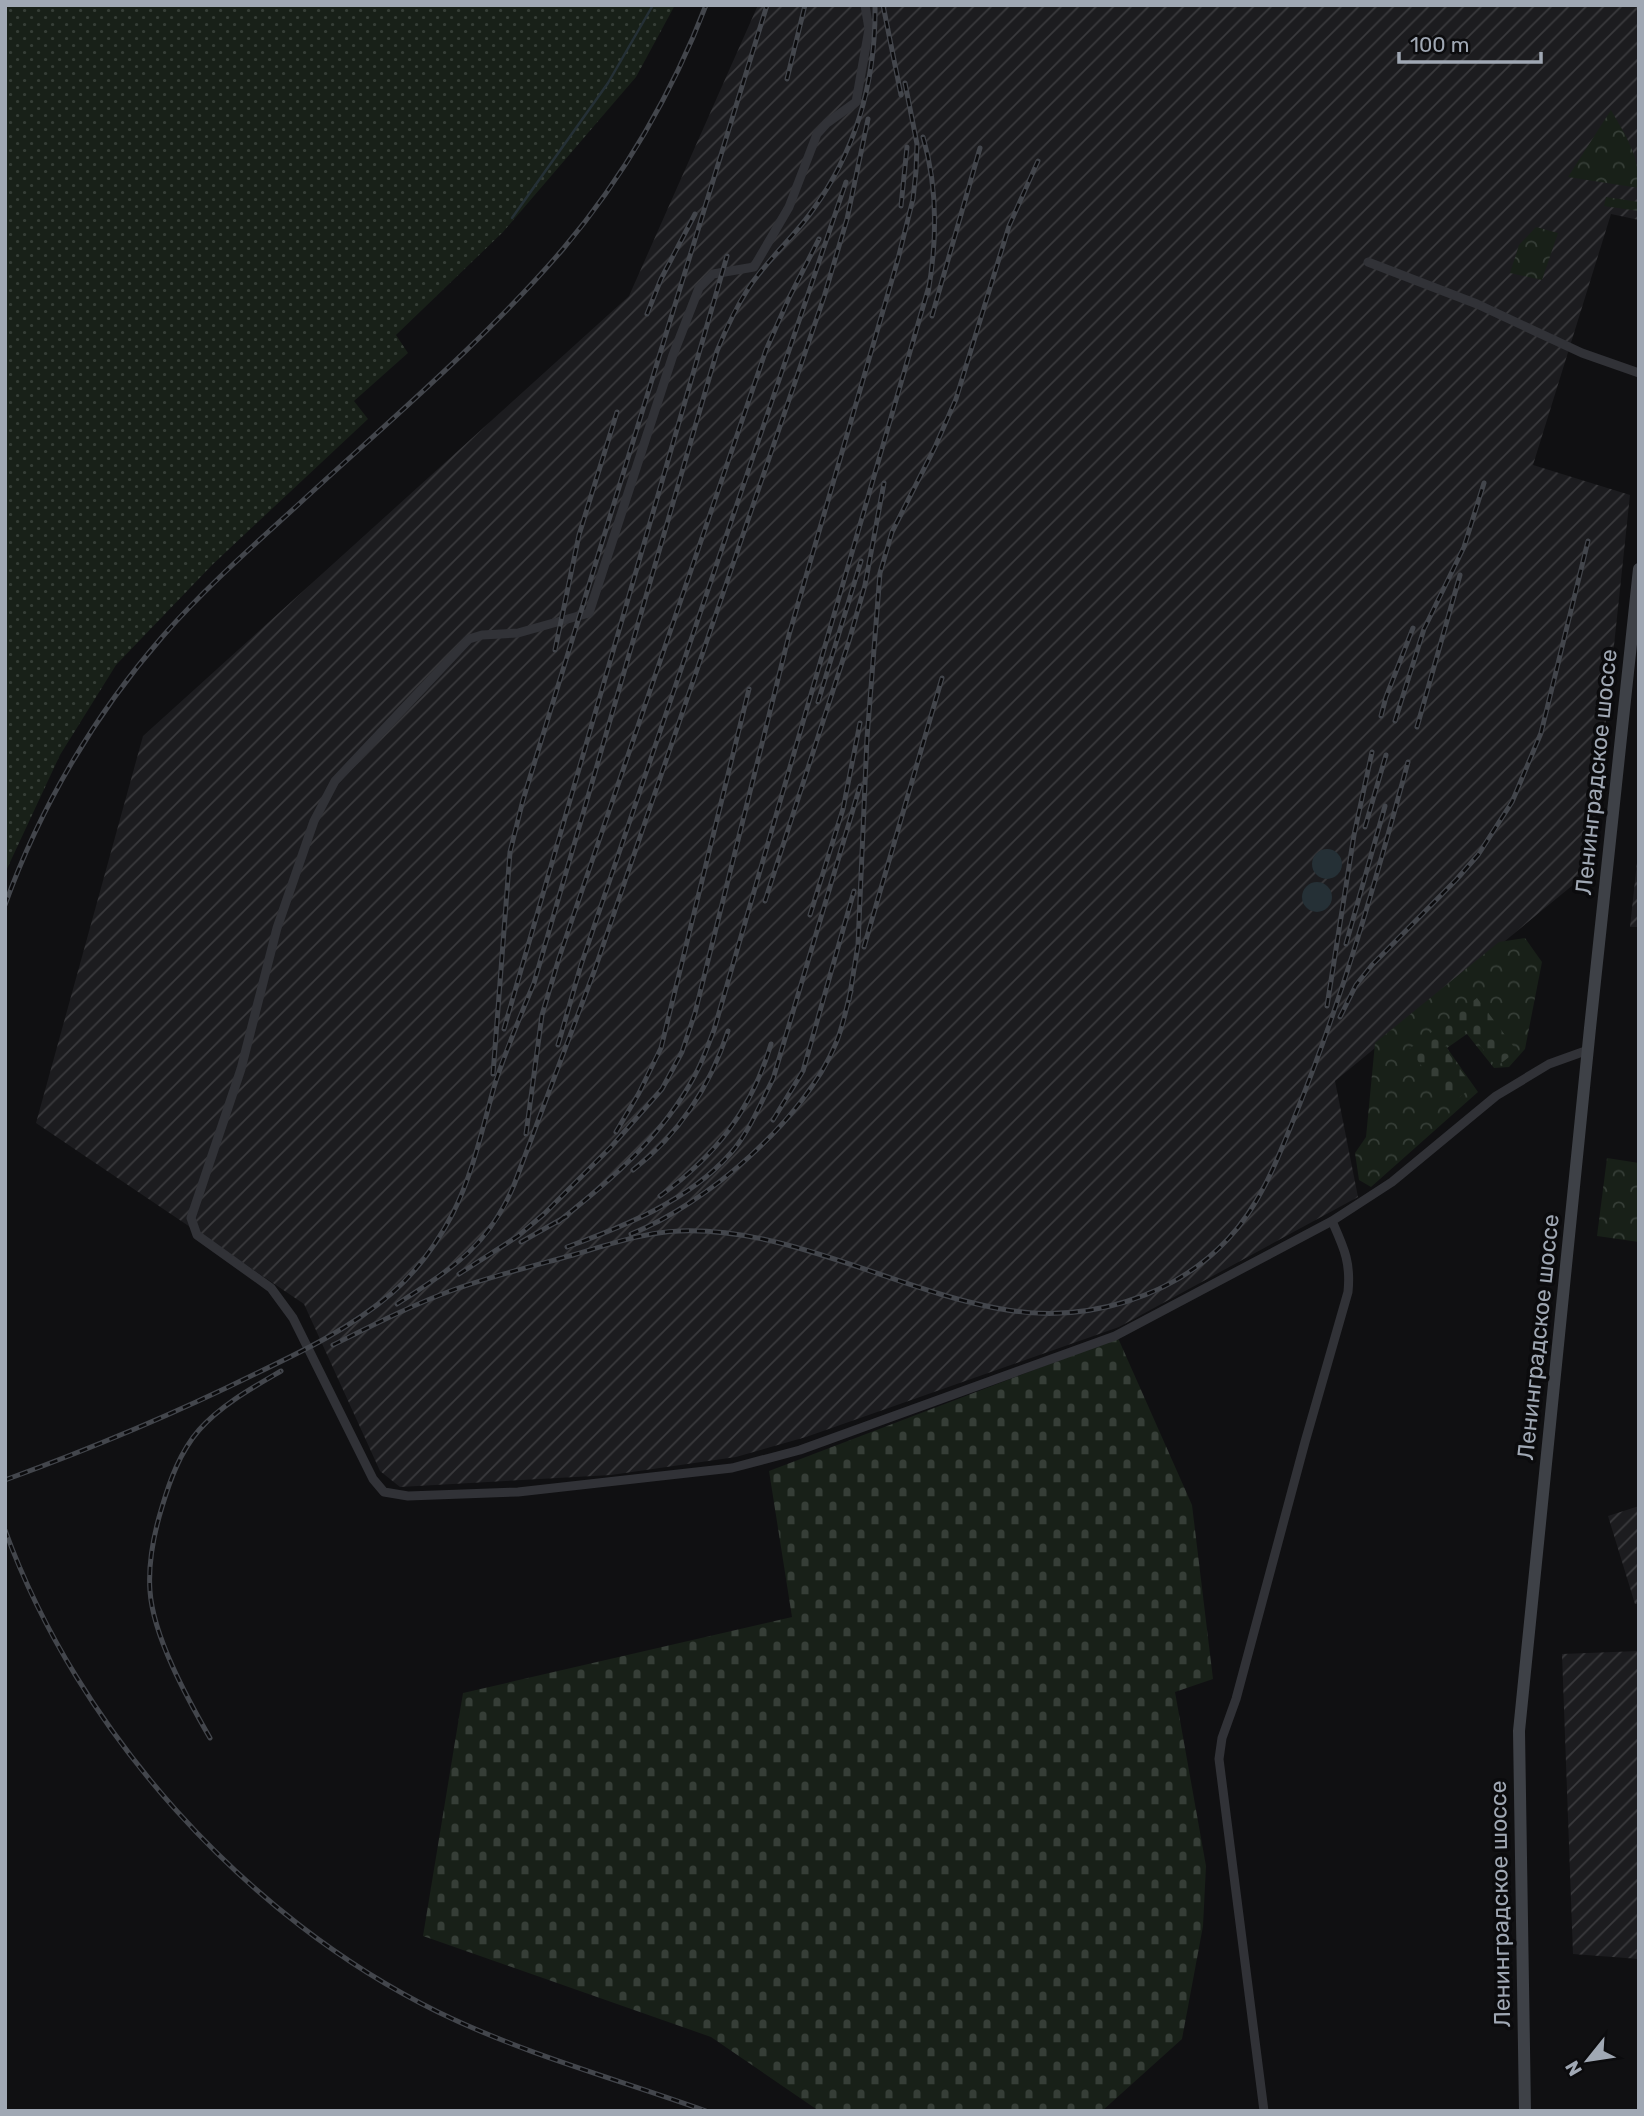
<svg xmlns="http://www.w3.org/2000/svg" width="1644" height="2116" font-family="Rubik,sans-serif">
	<defs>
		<pattern id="industrial-furrows" width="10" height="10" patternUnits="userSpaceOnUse" patternTransform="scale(1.75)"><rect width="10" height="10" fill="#1c1c1f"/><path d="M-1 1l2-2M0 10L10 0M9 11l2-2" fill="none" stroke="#3a3a3d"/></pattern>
		<pattern id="grass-dots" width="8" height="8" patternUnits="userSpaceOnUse" patternTransform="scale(1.75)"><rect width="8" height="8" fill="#182018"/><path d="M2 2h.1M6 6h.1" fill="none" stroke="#363e37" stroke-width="1.8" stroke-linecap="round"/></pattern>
		<pattern id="forest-crowns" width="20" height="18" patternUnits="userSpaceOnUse" patternTransform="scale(1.75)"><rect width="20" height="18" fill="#182018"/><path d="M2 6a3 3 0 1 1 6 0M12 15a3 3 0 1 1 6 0" fill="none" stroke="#363e37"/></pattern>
		<pattern id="cemetery-stones" width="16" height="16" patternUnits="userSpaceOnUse" patternTransform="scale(1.75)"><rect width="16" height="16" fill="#182018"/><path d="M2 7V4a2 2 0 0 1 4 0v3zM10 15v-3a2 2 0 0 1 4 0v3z" fill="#363e37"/></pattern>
	</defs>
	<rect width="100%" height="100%" fill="#101012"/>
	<!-- industrial -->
	<path fill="url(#industrial-furrows)" d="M 758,5 L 1639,5 L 1639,220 L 1611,214 L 1533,465 L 1630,495 L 1590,871 L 1335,1081 L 1358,1197 L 1119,1327 L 806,1437 L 736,1457 L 611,1475 L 400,1487 L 380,1471 L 304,1304 L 36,1123 L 143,736 L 629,296 Z
		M 1639,844 L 1639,927 L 1630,927 Z
		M 1639,1506 L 1639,1604 L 1635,1604 L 1608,1516 Z
		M 1639,1651 L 1639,1959 L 1573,1954 L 1562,1654 Z"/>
	<!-- grass -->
	<path fill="url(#grass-dots)" d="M 5,5 L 675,5 L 636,77 L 503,232 L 396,335 L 408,353 L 354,401 L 368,419 L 212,565 L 116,665 L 60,755 L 5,873 Z"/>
	<!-- forest -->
	<path fill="url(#forest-crowns)" d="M 1611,110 C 1627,138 1639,155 1639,188 L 1568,177 Z
		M 1606,197 L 1639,202 L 1639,211 L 1604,206 Z
		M 1536,227 L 1558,233 L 1542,280 L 1510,273 L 1519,245 Z
		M 1525,938 L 1542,962 L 1525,1049 L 1509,1067 L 1494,1068 L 1467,1034 L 1447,1048 L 1478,1092 L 1371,1187 L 1359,1180 L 1355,1153 L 1366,1137 L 1375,1043 L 1499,942 Z
		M 1607,1158 L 1639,1163 L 1639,1242 L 1597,1236 Z"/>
	<!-- cemetery -->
	<path fill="url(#cemetery-stones)" d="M 1477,998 L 1517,1051 L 1496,1067 L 1468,1029 L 1444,1047 L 1473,1087 L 1450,1104 L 1409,1049 Z
		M 1118,1338 L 1192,1505 L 1213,1679 L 1175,1692 L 1206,1866 L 1203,1926 L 1182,2039 L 1102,2111 L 819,2111 L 711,2037 L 423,1936 L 463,1693 L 792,1617 L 769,1471 Z"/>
	<!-- water -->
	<path fill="#253036" d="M1312 864a15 15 0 1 1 30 0a15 15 0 1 1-30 0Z
		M1302 897a15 15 0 1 1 30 0a15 15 0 1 1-30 0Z"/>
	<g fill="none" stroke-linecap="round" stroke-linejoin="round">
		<!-- stream -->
		<path stroke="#253036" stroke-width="2.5" d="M 512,218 L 608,83 L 653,5"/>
		<!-- minor -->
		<path stroke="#313237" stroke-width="9" d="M 865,5 L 869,29 L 856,102 L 827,123 L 817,134 L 789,207 L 754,267 L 713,274 L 699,288 L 673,355 L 589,613 L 518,633 L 482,635 L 469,639 L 335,781 L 314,821 L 277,928 L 241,1069 L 191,1218 L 197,1235 L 271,1288 L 293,1318 L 373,1479 L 384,1492 L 408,1496 L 518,1492 L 732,1468 L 800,1450 L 1115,1336 L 1332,1221 L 1392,1182 L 1496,1096 L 1549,1064 L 1588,1050
			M 1368,262 L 1477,304 L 1582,353 L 1639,373
			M 1264,2111 L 1219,1759 L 1222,1738 L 1236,1699 L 1305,1442 L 1348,1292 C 1351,1262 1344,1248 1332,1221"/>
		<!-- secondary -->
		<path stroke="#3e4147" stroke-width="12" d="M 1525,2111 L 1519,1731 L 1590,1028 L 1639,569"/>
		<defs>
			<path id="rail" d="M 883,5 L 901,95
				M 787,79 L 805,5
				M 923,137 C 938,188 937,242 928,293
				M 901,206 L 907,147
				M 647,314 L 661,279 L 695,214
				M 932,316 L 980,148
				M 555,650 L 579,535 L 617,412
				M 818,702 L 861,561
				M 1381,716 L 1386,697 L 1413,628
				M 1395,721 L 1424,629 L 1464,547 L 1484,483
				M 1417,727 L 1460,575
				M 1365,827 L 1386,755
				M 765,901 L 849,641 L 865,585 L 884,483
				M 5,905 C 40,807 95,714 163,636 C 205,588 253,546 300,503 C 389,421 484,341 563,249 C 623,178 673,92 706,5
				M 810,915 L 843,809 L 860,723
				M 1346,944 L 1385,806
				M 864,947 L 942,678
				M 849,1000 L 858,945 L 867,738 L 880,573 L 892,532 L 935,447 L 956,399 L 1009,226 L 1038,161
				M 1327,1006 L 1354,835 L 1372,752
				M 1340,1017 L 1356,985 L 1372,965 L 1456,880 L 1478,855 L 1512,802 L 1541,733 L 1588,541
				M 504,1029 L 727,256
				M 558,1045 L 581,965 L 846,182
				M 493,1074 L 510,852 L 523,800 L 767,5
				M 773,1120 L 803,1071 L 854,891
				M 616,1132 L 639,1093 L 661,1048 L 749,689
				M 526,1134 L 542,1015 L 559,958 L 766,350 L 789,298 L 819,239
				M 633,1170 C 679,1134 710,1087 728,1031
				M 660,1196 C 716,1155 751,1111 771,1044
				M 558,1222 C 611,1180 663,1136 695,1075 C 703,1061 708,1045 714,1030 L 929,286
				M 631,1234 C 707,1204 805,1119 836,1043 C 843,1027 846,1008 851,991
				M 521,1242 L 567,1216
				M 567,1247 C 625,1226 688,1201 730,1154 C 749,1133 760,1104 773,1079 L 860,786
				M 459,1274 L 518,1236 L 544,1214 L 611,1147 L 662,1089 L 682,1052 L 695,1013 L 789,635 L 898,259 L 913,199 L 916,171 L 917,144 L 905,83
				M 397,1304 C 451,1269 488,1247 514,1185 L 595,969 L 824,297 L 847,219 L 868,119
				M 333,1345 C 373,1325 412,1305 453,1290 C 492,1276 533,1266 573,1255 C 607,1245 644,1232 680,1231 C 793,1227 897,1292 1007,1310 C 1086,1323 1173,1298 1228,1239 C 1262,1203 1279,1155 1297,1111 C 1343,997 1376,880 1408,762
				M 5,1480 C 90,1449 174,1414 255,1374 C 303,1351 351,1328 392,1293 C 416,1272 438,1242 453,1213 C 473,1173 482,1130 494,1087 C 505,1052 520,1017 534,983 L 717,351 C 726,329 735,309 748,289 C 766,261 793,238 812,211 C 857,149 876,81 875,5
				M 5,1530 C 78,1731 246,1918 438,2012 C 524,2054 617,2079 706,2111
				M 210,1738 C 187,1698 153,1636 150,1591 C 148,1563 154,1533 162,1507 C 170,1480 180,1452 199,1430 C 221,1405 252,1388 281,1371"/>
		</defs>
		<!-- rail casing -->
		<use href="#rail" stroke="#43464c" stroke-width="5"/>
		<!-- rail -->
		<use href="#rail" stroke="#0b0b0d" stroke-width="2.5" stroke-dasharray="8" stroke-linecap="butt"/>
	</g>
	<g text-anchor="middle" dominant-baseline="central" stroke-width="7" stroke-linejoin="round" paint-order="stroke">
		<!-- street labels -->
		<g font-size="23" fill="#a0a8b4" stroke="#0b0b0d">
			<text transform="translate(1596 772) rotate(-84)">Ленинградское шоссе</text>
			<text transform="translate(1538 1337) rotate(-84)">Ленинградское шоссе</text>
			<text transform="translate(1500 1904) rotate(-91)">Ленинградское шоссе</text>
		</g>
	</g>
	<!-- border -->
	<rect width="1644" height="2116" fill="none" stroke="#a0a8b4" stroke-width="14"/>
	<!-- north arrow -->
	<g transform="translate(1588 2060) rotate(240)" stroke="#0b0b0d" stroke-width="5" paint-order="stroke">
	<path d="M0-5L12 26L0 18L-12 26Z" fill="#a0a8b4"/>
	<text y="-10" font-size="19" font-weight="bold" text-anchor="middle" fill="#a0a8b4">N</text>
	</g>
	<!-- scale -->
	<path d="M1399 52v10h142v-10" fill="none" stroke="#a0a8b4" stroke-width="3.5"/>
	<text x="1410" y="52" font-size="21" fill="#a0a8b4" stroke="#0b0b0d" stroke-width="5" paint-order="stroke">100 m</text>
</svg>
